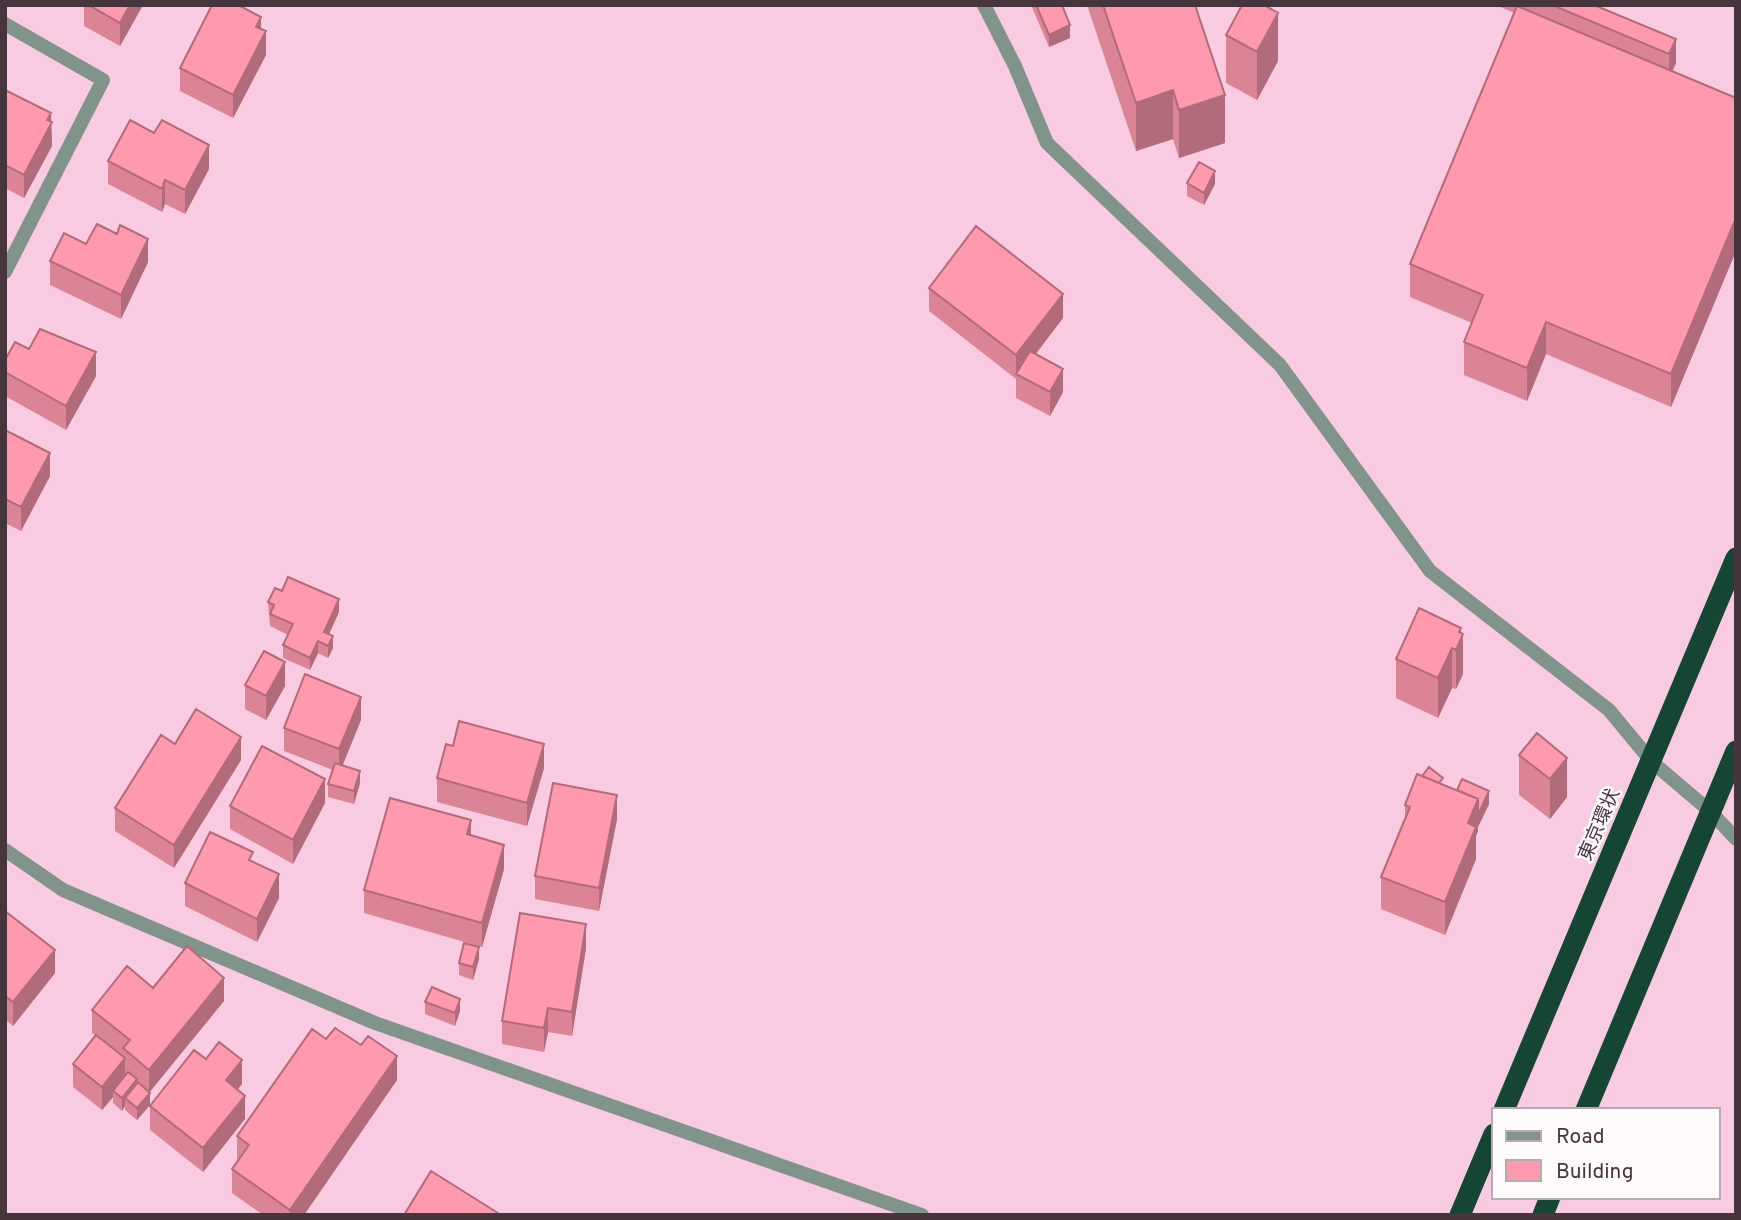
<svg xmlns="http://www.w3.org/2000/svg" width="1741" height="1220" font-family="Overpass,'Noto Sans JP',sans-serif">
	<rect width="100%" height="100%" fill="#f9cbe2"/>
	<g fill="none" stroke-linecap="round" stroke-linejoin="round">
		<!-- lane -->
		<path stroke="#80948b" stroke-width="14" d="M 1711,812 L 1736,839"/>
		<!-- street -->
		<path stroke="#80948b" stroke-width="14" d="M 984,5 L 1015,66 L 1047,143 L 1280,365 L 1430,571 L 1609,710 L 1652,762 L 1711,812
			M 5,24 L 103,80 L 5,272
			M 5,850 L 63,890 L 375,1023 L 922,1215"/>
		<!-- highway -->
		<path stroke="#154635" stroke-width="21" d="M 1504,1110 L 1736,558
			M 1586,1110 L 1736,751
			M 1460,1215 L 1494,1134
			M 1543,1215 L 1550,1197"/>
	</g>
	<!-- wall -->
	<path fill="#da8496" d="M 84,5 L 143,5 L 120,46 L 84,26 Z
		M 1031,5 L 1062,5 L 1070,38 L 1049,47 Z
		M 1087,5 L 1195,5 L 1225,143 L 1179,158 L 1173,139 L 1136,151 Z
		M 1496,5 L 1594,5 L 1676,39 L 1676,63 L 1672,72 L 1736,98 L 1736,251 L 1671,407 L 1546,354 L 1527,401 L 1464,375 L 1464,342 L 1472,323 L 1410,297 L 1410,264 L 1514,13 Z
		M 261,29 L 266,55 L 233,118 L 180,91 L 180,68 Z
		M 1226,35 L 1278,61 L 1257,100 L 1226,83 Z
		M 5,90 L 51,122 L 52,146 L 24,198 L 5,188 Z
		M 108,161 L 209,169 L 185,214 L 165,204 L 162,212 L 108,184 Z
		M 1187,183 L 1215,184 L 1204,205 L 1187,196 Z
		M 86,244 L 148,262 L 121,319 L 50,285 L 50,261 Z
		M 929,288 L 1063,318 L 1036,354 L 1063,392 L 1050,416 L 1016,398 L 1016,379 L 929,311 Z
		M 29,349 L 96,376 L 66,430 L 5,396 L 5,360 Z
		M 5,430 L 50,476 L 21,531 L 5,523 Z
		M 268,602 L 339,612 L 329,634 L 333,648 L 328,658 L 318,653 L 310,670 L 283,658 L 283,645 L 288,635 L 270,626 Z
		M 1461,633 L 1463,674 L 1456,689 L 1452,688 L 1438,718 L 1396,698 L 1396,659 Z
		M 245,685 L 285,686 L 266,720 L 245,709 Z
		M 361,720 L 343,765 L 360,783 L 354,804 L 328,797 L 328,784 L 333,770 L 284,751 L 284,728 Z
		M 1537,733 L 1567,797 L 1550,819 L 1519,795 L 1519,755 Z
		M 175,744 L 241,760 L 174,868 L 115,831 L 115,808 Z
		M 544,768 L 527,826 L 437,802 L 437,778 Z
		M 1443,785 L 1489,804 L 1478,827 L 1478,831 L 1476,836 L 1476,859 L 1445,935 L 1381,909 L 1381,877 L 1405,820 L 1405,805 Z
		M 325,803 L 293,864 L 230,829 L 230,806 Z
		M 617,819 L 599,911 L 535,899 L 535,876 Z
		M 471,835 L 504,869 L 482,947 L 364,913 L 364,890 Z
		M 253,861 L 279,898 L 257,942 L 185,906 L 185,883 Z
		M 5,911 L 55,973 L 13,1026 L 5,1019 Z
		M 586,948 L 572,1036 L 548,1032 L 544,1052 L 502,1044 L 502,1021 Z
		M 479,959 L 473,980 L 459,975 L 459,963 Z
		M 153,988 L 224,1001 L 149,1092 L 150,1105 L 137,1120 L 125,1110 L 125,1106 L 122,1111 L 113,1103 L 113,1097 L 102,1110 L 73,1087 L 73,1064 L 95,1035 L 92,1033 L 92,1010 Z
		M 425,1002 L 460,1011 L 455,1026 L 425,1014 Z
		M 326,1039 L 361,1045 L 397,1080 L 304,1215 L 263,1215 L 232,1193 L 232,1169 L 238,1160 L 237,1159 L 237,1136 Z
		M 206,1059 L 242,1084 L 237,1089 L 245,1119 L 203,1172 L 150,1130 L 150,1106 Z"/>
	<!-- shaded-wall -->
	<path fill="#b26b7a" d="M 130,5 L 143,5 L 120,46 L 120,23 Z
		M 1278,13 L 1278,61 L 1257,100 L 1257,52 Z
		M 261,17 L 261,40 L 266,31 L 266,55 L 233,118 L 233,95 L 256,27 Z
		M 1070,25 L 1070,38 L 1049,47 L 1049,35 Z
		M 1676,39 L 1676,63 L 1669,78 L 1669,54 Z
		M 1173,90 L 1173,139 L 1136,151 L 1136,103 Z
		M 1225,95 L 1225,143 L 1179,158 L 1179,110 Z
		M 51,113 L 52,146 L 24,198 L 24,175 Z
		M 209,145 L 209,169 L 185,214 L 185,190 Z
		M 1215,171 L 1215,184 L 1204,205 L 1204,193 Z
		M 165,180 L 165,204 L 162,212 L 162,189 Z
		M 1736,218 L 1736,251 L 1671,407 L 1671,374 Z
		M 148,239 L 148,262 L 121,319 L 121,295 Z
		M 1063,294 L 1063,318 L 1019,375 L 1016,374 L 1016,379 L 1016,355 Z
		M 1546,322 L 1546,354 L 1527,401 L 1527,368 Z
		M 96,352 L 96,376 L 66,430 L 66,406 Z
		M 1063,369 L 1063,392 L 1050,416 L 1050,392 Z
		M 50,453 L 50,476 L 21,531 L 21,507 Z
		M 339,599 L 339,612 L 324,645 L 324,632 Z
		M 1461,628 L 1461,637 L 1463,634 L 1463,674 L 1456,689 L 1456,650 L 1459,632 Z
		M 333,636 L 333,648 L 328,658 L 328,646 Z
		M 318,641 L 318,653 L 310,670 L 310,658 Z
		M 1452,648 L 1452,688 L 1438,718 L 1438,678 Z
		M 285,662 L 285,686 L 266,720 L 266,696 Z
		M 361,697 L 361,720 L 339,773 L 339,749 Z
		M 241,737 L 241,760 L 174,868 L 174,845 Z
		M 544,744 L 544,768 L 527,826 L 527,803 Z
		M 1567,758 L 1567,797 L 1550,819 L 1550,779 Z
		M 360,771 L 360,783 L 354,804 L 354,791 Z
		M 325,779 L 325,803 L 293,864 L 293,840 Z
		M 1489,791 L 1489,804 L 1478,827 L 1478,831 L 1476,836 L 1476,859 L 1445,935 L 1445,902 L 1468,823 L 1478,799 Z
		M 617,795 L 617,819 L 599,911 L 599,888 Z
		M 471,820 L 471,844 L 467,834 Z
		M 504,845 L 504,869 L 482,947 L 482,923 Z
		M 279,874 L 279,898 L 257,942 L 257,919 Z
		M 586,924 L 586,948 L 572,1036 L 572,1012 Z
		M 479,947 L 479,959 L 473,980 L 473,967 Z
		M 55,950 L 55,973 L 13,1026 L 13,1002 Z
		M 224,978 L 224,1001 L 149,1093 L 149,1070 Z
		M 460,999 L 460,1011 L 455,1026 L 455,1013 Z
		M 548,1008 L 548,1032 L 544,1052 L 544,1028 Z
		M 397,1056 L 397,1080 L 304,1215 L 290,1215 L 290,1210 Z
		M 125,1058 L 125,1082 L 113,1091 L 113,1097 L 102,1110 L 102,1087 Z
		M 242,1060 L 242,1084 L 226,1104 L 226,1080 Z
		M 137,1079 L 137,1091 L 125,1098 L 125,1106 L 122,1111 L 122,1098 Z
		M 150,1093 L 150,1105 L 137,1120 L 137,1108 Z
		M 245,1096 L 245,1119 L 203,1172 L 203,1148 Z"/>
	<!-- building -->
	<path fill="#fe99ae" stroke="#b26b7a" stroke-width="2" d="M 89,5 L 130,5 L 120,23 Z
		M 212,5 L 238,5 L 261,17 L 256,27 L 266,31 L 233,95 L 180,68 Z
		M 1036,5 L 1062,5 L 1070,25 L 1049,35 Z
		M 1103,5 L 1195,5 L 1225,95 L 1179,110 L 1173,90 L 1136,103 Z
		M 1242,5 L 1264,5 L 1278,13 L 1257,52 L 1226,35 Z
		M 1552,5 L 1594,5 L 1676,39 L 1669,54 Z
		M 1517,6 L 1736,98 L 1736,218 L 1671,374 L 1546,322 L 1527,368 L 1464,342 L 1483,295 L 1410,264 Z
		M 5,90 L 51,113 L 47,120 L 52,122 L 24,175 L 5,165 Z
		M 130,120 L 154,133 L 162,120 L 209,145 L 185,190 L 165,180 L 162,189 L 108,161 Z
		M 1199,162 L 1215,171 L 1204,193 L 1187,183 Z
		M 97,224 L 117,234 L 120,225 L 148,239 L 121,295 L 50,261 L 64,233 L 86,244 Z
		M 976,226 L 1063,294 L 1016,355 L 929,288 Z
		M 40,329 L 96,352 L 66,406 L 5,372 L 5,360 L 15,342 L 29,349 Z
		M 1030,351 L 1063,369 L 1050,392 L 1016,374 Z
		M 5,430 L 50,453 L 21,507 L 5,499 Z
		M 288,577 L 339,599 L 324,632 L 333,636 L 328,646 L 318,641 L 310,658 L 283,645 L 293,624 L 270,614 L 274,605 L 268,602 L 275,588 L 282,591 Z
		M 1419,608 L 1461,628 L 1459,632 L 1463,634 L 1456,650 L 1452,648 L 1438,678 L 1396,659 Z
		M 264,651 L 285,662 L 266,696 L 245,685 Z
		M 305,674 L 361,697 L 339,749 L 284,728 Z
		M 196,709 L 241,737 L 174,845 L 115,808 L 161,735 L 175,744 Z
		M 459,721 L 544,744 L 527,803 L 437,778 L 446,744 L 453,746 Z
		M 1537,733 L 1567,758 L 1550,779 L 1519,755 Z
		M 262,746 L 325,779 L 293,840 L 230,806 Z
		M 335,763 L 360,771 L 354,791 L 328,784 Z
		M 1429,767 L 1443,778 L 1439,783 L 1422,776 Z
		M 1417,774 L 1478,799 L 1468,823 L 1476,827 L 1445,902 L 1381,877 L 1410,807 L 1405,805 Z
		M 1462,779 L 1489,791 L 1478,815 L 1478,799 L 1457,790 Z
		M 553,783 L 617,795 L 599,888 L 535,876 Z
		M 390,798 L 471,820 L 467,834 L 504,845 L 482,923 L 364,890 Z
		M 210,832 L 253,852 L 249,860 L 279,874 L 257,919 L 185,883 Z
		M 5,911 L 55,950 L 13,1002 L 5,996 Z
		M 520,913 L 586,924 L 572,1012 L 548,1008 L 544,1028 L 502,1021 Z
		M 464,943 L 479,947 L 473,967 L 459,963 Z
		M 187,946 L 224,978 L 149,1070 L 123,1048 L 130,1040 L 92,1010 L 127,966 L 153,988 Z
		M 432,987 L 460,999 L 455,1013 L 425,1002 Z
		M 335,1028 L 361,1045 L 368,1036 L 397,1056 L 290,1210 L 232,1169 L 249,1145 L 237,1136 L 312,1029 L 326,1039 Z
		M 96,1035 L 125,1058 L 102,1087 L 73,1064 Z
		M 219,1042 L 242,1060 L 226,1080 L 245,1096 L 203,1148 L 150,1106 L 194,1050 L 206,1059 Z
		M 128,1072 L 137,1079 L 122,1098 L 113,1091 Z
		M 138,1082 L 150,1093 L 137,1108 L 125,1098 Z
		M 431,1171 L 501,1215 L 404,1215 Z"/>
	<g text-anchor="middle" dominant-baseline="central" stroke-width="5" stroke-linejoin="round" paint-order="stroke">
		<!-- street labels -->
		<g font-size="19" fill="#47353e" stroke="#fffafc">
			<text transform="translate(1600 825) rotate(-67)">東京環状</text>
		</g>
	</g>
	<!-- border -->
	<rect width="1741" height="1220" fill="none" stroke="#47353e" stroke-width="14"/>
	<!-- legend -->
	<rect x="1492" y="1108" width="228" height="91" fill="#fffafc" stroke="#b5abb0" stroke-width="2"/>
	<rect x="1506" y="1131" width="35" height="10" fill="#80948b" stroke="#b5abb0" stroke-width="2"/>
	<text x="1556" y="1143" font-size="21" fill="#47353e">Road</text>
	<rect x="1506" y="1160" width="35" height="21" fill="#fe99ae" stroke="#b5abb0" stroke-width="2"/>
	<text x="1556" y="1178" font-size="21" fill="#47353e">Building</text>
</svg>
